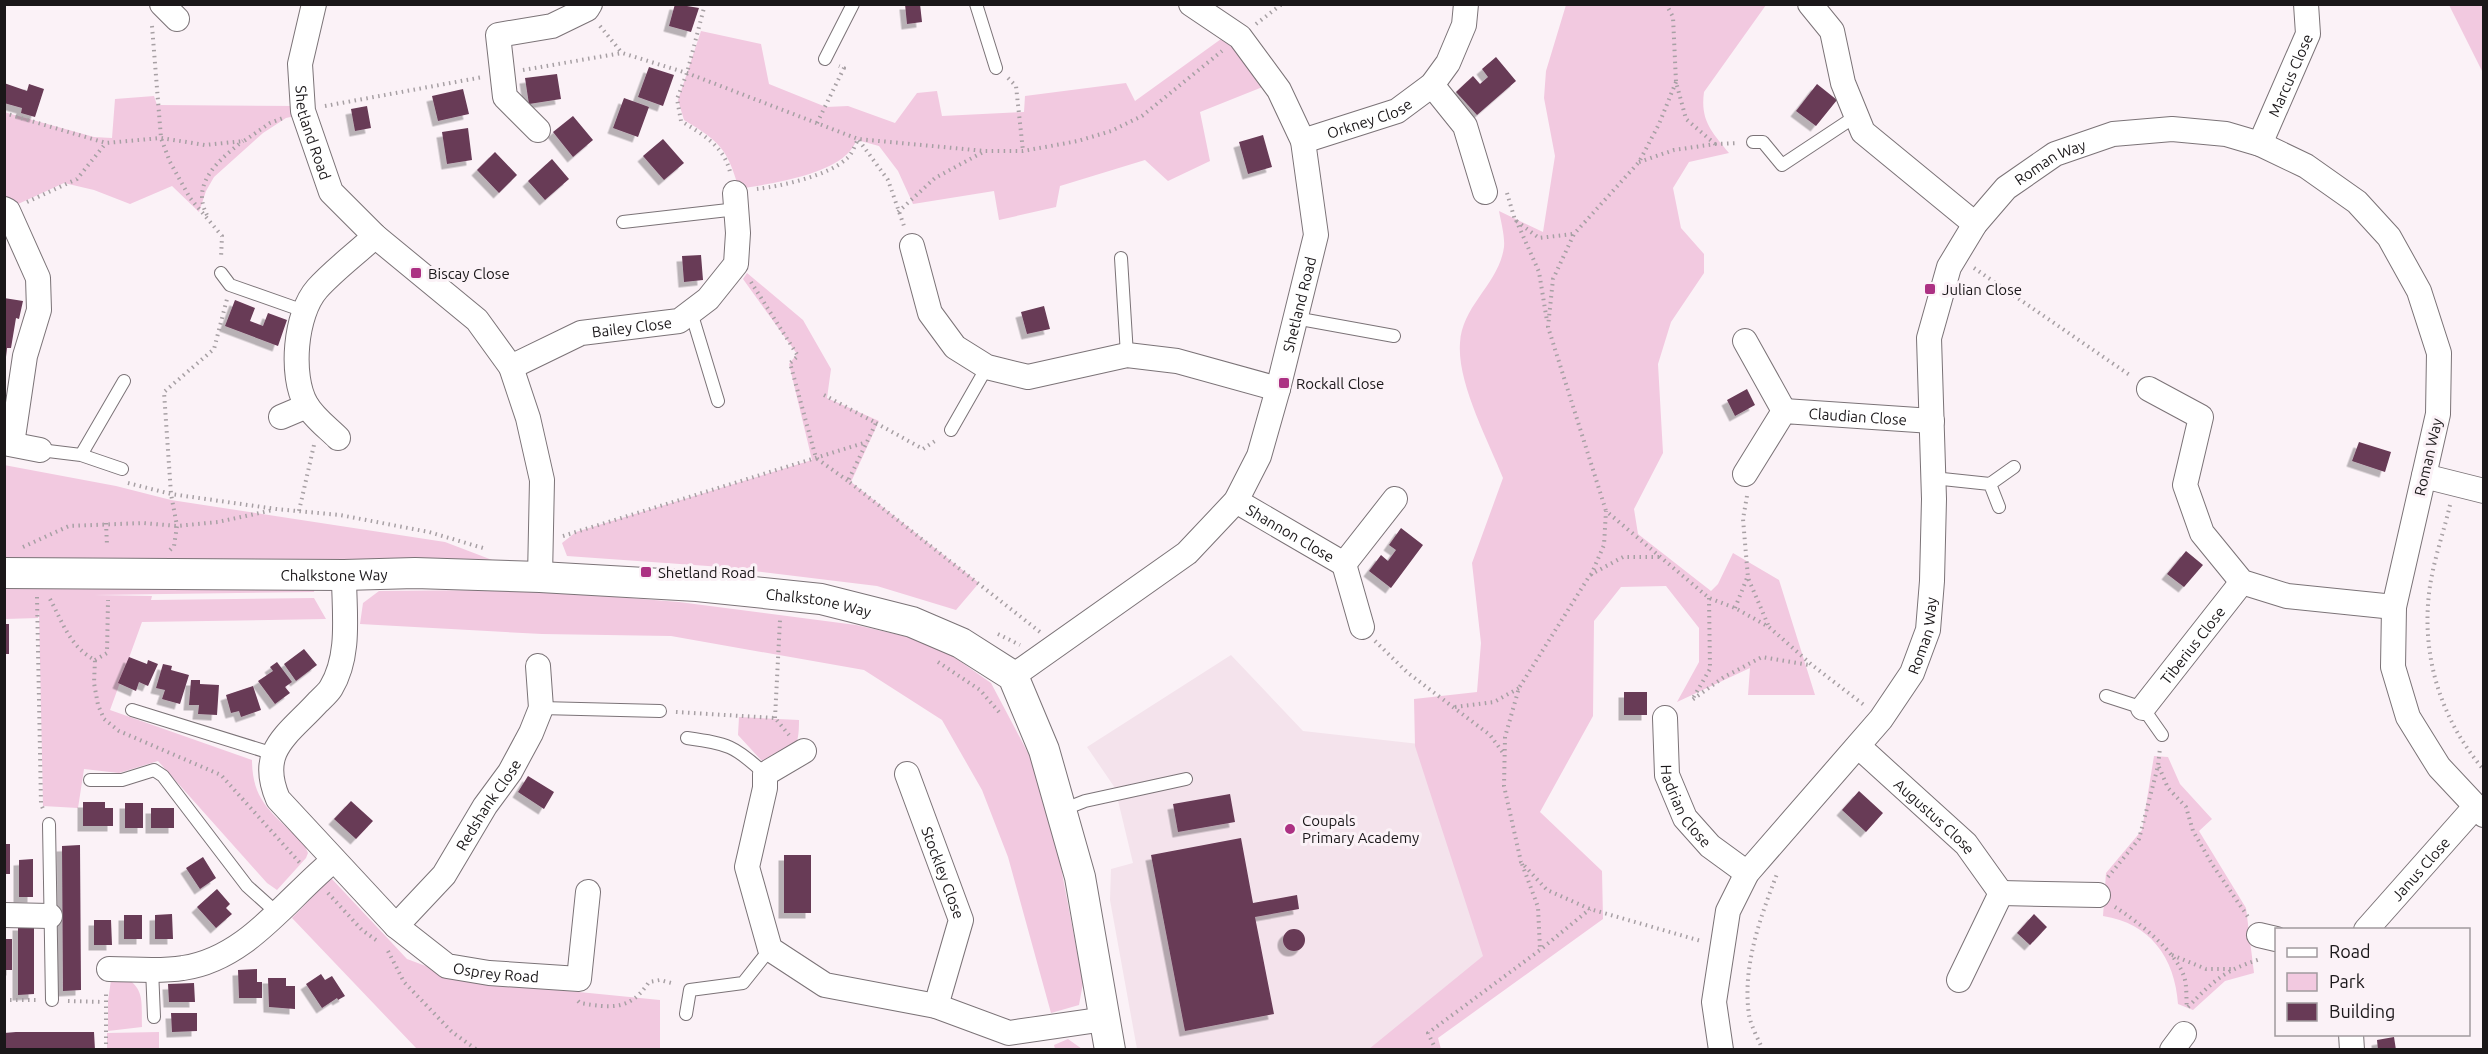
<svg xmlns="http://www.w3.org/2000/svg" width="2488" height="1054" font-family="Ubuntu,sans-serif">
	<defs>
		<filter id="shadow"><feDropShadow dx="-5.5" dy="5.5" stdDeviation="0" flood-color="#0004"/></filter>
	</defs>
	<rect width="100%" height="100%" fill="#fbf2f7"/>
	<!-- built -->
	<path fill="#f4e3ec" d="M 1231,655 L 1303,731 L 1437,746 L 1527,946 L 1373,1049 L 1137,1049 L 1110,900 L 1111,869 L 1133,863 L 1115,788 L 1087,747 Z"/>
	<!-- green -->
	<path fill="#f2c9e0" d="M 1566,5 L 1766,5 L 1704,92 C 1700,121 1712,132 1729,153 L 1689,162 L 1673,188 L 1681,228 L 1704,254 L 1704,273 L 1671,322 L 1658,364 L 1663,453 L 1634,509 L 1638,534 L 1711,591 L 1718,584 L 1733,553 L 1779,580 L 1815,695 L 1748,695 L 1750,668 L 1677,702 L 1699,662 L 1699,628 L 1666,586 L 1621,587 L 1594,621 L 1593,716 L 1540,812 L 1602,871 L 1603,919 L 1438,1038 L 1441,1049 L 1369,1049 L 1483,956 L 1415,746 L 1414,699 L 1477,692 L 1481,643 L 1472,563 L 1503,478 C 1488,440 1457,383 1460,343 C 1462,305 1499,284 1504,247 C 1505,236 1501,222 1499,211 L 1543,232 L 1555,156 L 1544,98 L 1546,71 Z
		M 2449,5 L 2483,5 L 2483,73 Z
		M 701,31 L 761,44 L 769,84 L 826,107 L 848,106 L 895,123 L 917,93 L 937,91 L 942,116 L 1024,112 L 1025,96 L 1126,83 L 1135,101 L 1228,34 L 1265,86 L 1200,112 L 1210,161 L 1168,181 L 1145,160 L 1060,186 L 1056,207 L 999,220 L 994,191 L 913,204 L 898,171 L 879,146 L 857,140 C 854,145 851,151 846,155 C 824,176 768,184 739,189 C 727,148 720,142 684,120 L 678,100 Z
		M 154,96 L 157,105 L 296,106 L 299,115 L 286,118 L 263,133 L 214,177 L 206,191 L 199,212 L 172,186 L 130,204 L 94,190 L 64,183 L 5,210 L 4,112 L 94,137 L 112,138 L 115,99 Z
		M 747,273 L 803,320 L 831,369 L 827,398 L 879,421 L 851,482 L 979,583 L 956,610 L 877,586 L 722,567 L 567,556 L 562,543 L 576,532 L 812,460 L 789,364 L 797,354 L 743,279 Z
		M 4,465 L 116,486 L 171,500 L 445,542 L 513,568 L 317,571 L 314,592 L 94,595 L 152,596 L 151,600 L 314,598 L 326,619 L 142,622 L 110,710 L 252,760 C 252,804 276,815 304,844 L 308,853 L 306,858 L 277,890 L 267,883 L 158,761 L 119,773 L 84,769 L 78,808 L 43,806 L 39,612 L 38,618 L 5,619 Z
		M 494,590 L 568,593 L 679,602 L 856,625 L 934,643 L 991,683 L 1036,768 L 1059,857 L 1083,983 L 1079,1005 L 1051,1013 L 1008,857 L 982,790 L 942,720 L 864,670 L 671,636 L 542,634 L 360,624 L 363,603 L 379,591 Z
		M 739,717 L 799,720 C 799,750 794,750 768,763 L 761,760 L 738,735 Z
		M 2154,756 L 2168,757 L 2180,784 L 2212,819 L 2199,831 L 2246,908 L 2254,973 L 2225,981 L 2193,1010 L 2178,1004 C 2175,958 2150,923 2103,916 L 2106,873 L 2142,830 Z
		M 331,878 L 407,959 L 466,981 L 660,1000 L 660,1049 L 417,1049 L 292,918 Z
		M 124,977 C 146,988 141,1005 142,1027 L 108,1031 L 108,1001 L 111,980 Z
		M 159,1032 L 159,1049 L 107,1049 L 107,1033 Z
		M 1068,1039 L 1082,1049 L 1055,1049 L 1054,1045 Z"/>
	<!-- building -->
	<path fill="#683a56" filter="url(#shadow)" d="M 675,4 L 699,8 L 691,32 L 669,26 Z
		M 905,4 L 920,4 L 922,22 L 907,24 Z
		M 1496,57 L 1516,81 L 1477,115 L 1456,92 L 1473,76 L 1480,84 L 1488,77 L 1482,69 Z
		M 649,67 L 674,75 L 663,106 L 638,97 Z
		M 557,74 L 561,99 L 529,104 L 525,78 Z
		M 4,83 L 27,91 L 29,84 L 44,89 L 35,117 L 21,113 L 22,108 L 4,103 Z
		M 1817,84 L 1837,100 L 1816,126 L 1796,111 Z
		M 463,89 L 469,114 L 438,121 L 432,96 Z
		M 624,98 L 649,107 L 638,137 L 613,128 Z
		M 367,106 L 371,128 L 355,131 L 351,109 Z
		M 573,116 L 593,140 L 573,157 L 553,132 Z
		M 468,128 L 472,160 L 447,164 L 442,132 Z
		M 1263,135 L 1272,167 L 1248,174 L 1239,142 Z
		M 663,139 L 684,163 L 664,180 L 643,156 Z
		M 495,152 L 517,175 L 499,193 L 477,170 Z
		M 552,159 L 569,179 L 545,200 L 528,181 Z
		M 701,255 L 703,280 L 684,282 L 682,256 Z
		M 4,298 L 23,301 L 19,319 L 16,318 L 11,348 L 7,348 L 6,357 Z
		M 235,300 L 255,308 L 250,321 L 263,326 L 268,313 L 287,320 L 278,346 L 225,326 Z
		M 1044,306 L 1050,329 L 1027,334 L 1021,312 Z
		M 1747,389 L 1755,405 L 1735,416 L 1727,400 Z
		M 2359,442 L 2391,452 L 2385,472 L 2352,461 Z
		M 1401,528 L 1423,545 L 1391,588 L 1369,571 L 1381,555 L 1388,561 L 1396,550 L 1389,545 Z
		M 2186,551 L 2203,565 L 2184,587 L 2167,574 Z
		M 4,624 L 9,624 L 9,654 L 4,654 Z
		M 304,649 L 317,665 L 296,681 L 284,664 Z
		M 129,657 L 147,664 L 148,660 L 158,664 L 148,686 L 139,682 L 136,691 L 118,683 Z
		M 277,662 L 292,682 L 285,687 L 290,693 L 275,704 L 258,681 L 273,671 L 270,667 Z
		M 163,664 L 172,666 L 171,670 L 189,675 L 180,704 L 162,699 L 165,690 L 156,688 Z
		M 191,680 L 200,680 L 200,684 L 219,685 L 217,715 L 198,714 L 199,705 L 189,705 Z
		M 253,686 L 261,710 L 241,717 L 239,711 L 231,713 L 226,695 Z
		M 1624,692 L 1647,692 L 1647,715 L 1624,715 Z
		M 528,776 L 554,792 L 544,809 L 518,792 Z
		M 1859,791 L 1883,813 L 1866,832 L 1842,810 Z
		M 1230,794 L 1235,822 L 1178,832 L 1173,804 Z
		M 351,801 L 373,821 L 356,839 L 334,819 Z
		M 83,802 L 105,802 L 105,808 L 113,808 L 113,826 L 83,826 Z
		M 125,803 L 143,803 L 143,828 L 125,828 Z
		M 151,808 L 174,808 L 174,828 L 151,828 Z
		M 1241,838 L 1253,903 L 1297,895 L 1299,909 L 1255,917 L 1274,1014 L 1185,1031 L 1151,855 Z
		M 4,844 L 10,844 L 10,874 L 4,874 Z
		M 80,845 L 81,990 L 63,991 L 62,846 Z
		M 784,855 L 811,855 L 811,913 L 784,913 Z
		M 203,857 L 216,878 L 200,889 L 186,868 Z
		M 33,859 L 33,897 L 19,897 L 19,860 Z
		M 217,889 L 230,904 L 226,908 L 232,914 L 216,928 L 197,907 Z
		M 172,914 L 173,939 L 155,939 L 155,915 Z
		M 2034,914 L 2047,927 L 2030,945 L 2017,933 Z
		M 124,915 L 142,915 L 142,939 L 124,939 Z
		M 94,920 L 111,920 L 112,945 L 94,945 Z
		M 18,925 L 34,925 L 34,994 L 18,995 Z
		M1283 940a11 11 0 1 1 22 0a11 11 0 1 1-22 0Z
		M 4,939 L 12,939 L 12,970 L 4,970 Z
		M 257,969 L 257,982 L 262,982 L 262,998 L 239,998 L 238,970 Z
		M 321,974 L 325,980 L 332,976 L 345,996 L 338,1000 L 337,998 L 322,1008 L 306,984 Z
		M 268,978 L 286,978 L 286,986 L 295,986 L 295,1009 L 269,1007 Z
		M 194,983 L 195,1002 L 169,1002 L 168,984 Z
		M 171,1013 L 197,1013 L 197,1031 L 172,1032 Z
		M 16,1032 L 94,1032 L 95,1050 L 4,1050 L 4,1033 Z
		M 2394,1037 L 2396,1050 L 2378,1050 L 2377,1040 Z"/>
	<g fill="none" stroke-linecap="round" stroke-linejoin="round">
		<defs>
			<path id="service" d="M 976,4 L 996,68
				M 825,59 L 853,4
				M 1753,142 L 1763,142 L 1782,165 L 1856,116
				M 623,222 L 737,209
				M 1121,258 L 1127,355
				M 221,273 L 230,285 L 304,311
				M 691,312 L 718,401
				M 1295,318 L 1394,336
				M 951,430 L 987,367
				M 40,450 L 81,455 L 122,469
				M 81,455 L 124,381
				M 1933,478 L 1990,484
				M 1999,507 L 1990,484 L 2014,467
				M 2106,696 L 2143,708 L 2162,735
				M 541,708 L 660,711
				M 132,710 L 274,754
				M 687,738 C 728,744 734,745 765,774
				M 90,780 L 122,780 L 154,770 L 163,776 L 247,886 L 276,912
				M 1062,810 L 1085,801 L 1186,779
				M 49,824 L 52,1000
				M 152,969 L 154,1017
				M 686,1014 L 690,990 L 743,983 L 770,949"/>
			<g id="minor">
				<path d="M 162,4 L 177,19"/>
				<path id="s1" d="M 314,4 L 300,64 L 303,111 L 331,192 L 375,236 L 477,320 L 511,367 L 528,418 L 542,480 L 540,577"/>
				<path d="M 1810,4 L 1832,31 L 1843,83 L 1863,132 L 1975,224"/>
				<path d="M 1432,85 L 1465,126 L 1485,192"/>
				<path d="M 538,130 L 505,97 L 498,35 L 552,26 L 587,9 L 590,4"/>
				<path id="s2" d="M 1303,141 L 1397,111 L 1432,85 L 1448,63 L 1464,25 L 1466,4"/>
				<path id="s3" d="M 2260,144 L 2308,34 L 2306,4"/>
				<path d="M 4,209 L 8,211 L 38,278 L 39,310 L 25,356 L 12,444"/>
				<path d="M 912,246 L 930,313 L 955,347 L 987,367 L 1028,377 L 1127,355 L 1177,361 L 1278,389"/>
				<path d="M 1745,341 L 1784,411"/>
				<path id="s4" d="M 511,367 L 581,333 L 679,321 L 708,299 L 736,264 L 738,233 L 735,193"/>
				<path d="M 2149,389 L 2201,417 L 2185,485 L 2202,533 L 2242,582 L 2287,596 L 2394,607"/>
				<path d="M 281,417 L 307,406"/>
				<path d="M 338,438 C 328,428 313,417 306,404 C 290,376 295,314 317,289 C 334,270 356,254 375,236"/>
				<path d="M 4,443 L 40,450"/>
				<path id="s5" d="M 1745,474 L 1784,411 L 1932,421"/>
				<path d="M 2424,476 L 2484,491"/>
				<path id="s6" d="M 1236,501 L 1344,564"/>
				<path d="M 1344,564 L 1395,499"/>
				<path d="M 1344,564 L 1362,627"/>
				<path id="s7" d="M 344,575 C 344,612 351,655 331,688 C 328,693 322,698 318,702 C 288,735 257,750 278,799 L 396,926 L 447,966 L 489,973 L 579,979 L 588,892"/>
				<path id="s8" d="M 1013,676 L 1187,553 L 1236,501 L 1259,456 L 1278,389 L 1316,235 L 1303,141 L 1279,90 L 1240,37 L 1191,4"/>
				<path id="s9" d="M 2143,708 L 2242,582"/>
				<path id="s10" d="M 1665,718 L 1667,775 L 1685,818 L 1710,846 L 1747,873"/>
				<path id="s11" d="M 1858,746 L 1966,844 L 2001,893 L 1959,980"/>
				<path d="M 804,751 L 765,774 L 765,788 L 747,867 L 770,949 L 825,985 L 936,1006 L 1009,1033 L 1105,1019"/>
				<path id="s12" d="M 907,774 L 961,920 L 936,1006"/>
				<path d="M 2001,893 L 2098,895"/>
				<path d="M 4,915 L 50,916"/>
				<path id="s13" d="M 396,926 L 444,875 L 485,806 L 510,772 L 531,733 L 541,708 L 538,666"/>
				<path id="s14" d="M 2366,930 L 2475,807"/>
				<path d="M 2259,935 L 2276,939"/>
				<path d="M 109,969 C 133,969 160,972 183,968 C 247,959 287,898 334,860"/>
				<path d="M 2351,1034 L 2352,1050"/>
				<path id="s15" d="M 1721,1050 L 1714,1002 L 1728,911 L 1747,873 L 1881,719 L 1912,673 L 1928,630 L 1932,581 L 1934,499 L 1929,338 L 1949,267 L 1975,224 L 2006,188 L 2055,154 L 2113,134 L 2172,129 L 2226,134 L 2260,144 L 2306,166 L 2357,202 L 2389,237 L 2419,291 L 2439,353 L 2438,414 L 2394,607 L 2393,667 L 2408,717 L 2439,767 L 2484,815"/>
				<path d="M 2172,1050 L 2184,1034"/>
			</g>
			<g id="tertiary">
				<path id="s16" d="M 4,573 L 344,575 L 415,573 L 540,577 L 697,586 L 821,599 L 912,622 L 961,643 L 1013,676 L 1044,750 L 1080,877 L 1110,1050"/>
			</g>
		</defs>
		<!-- service casing -->
		<use href="#service" stroke="#7b7377" stroke-width="14"/>
		<!-- minor casing -->
		<use href="#minor" stroke="#7b7377" stroke-width="26"/>
		<!-- tertiary casing -->
		<use href="#tertiary" stroke="#7b7377" stroke-width="32"/>
		<!-- path -->
		<path stroke="#a7a0a4" stroke-width="4" stroke-dasharray="1.5 4.5" stroke-linecap="butt" d="M 705,4 L 687,73 L 677,99 L 681,121 C 702,134 724,146 730,172
			M 1256,24 L 1282,4
			M 152,26 L 161,138 L 170,162 L 190,198 L 222,236 L 221,258
			M 600,26 L 622,53
			M 523,70 L 622,53 L 687,73 L 858,139 L 985,151 L 1023,151 L 1078,141 L 1111,131 L 1142,116 L 1222,51
			M 1008,78 L 1016,86 L 1023,151
			M 1676,82 L 1659,124 L 1639,162 L 1574,234 L 1553,279 L 1548,327 L 1606,511 L 1709,598 L 1735,608 L 1769,627 L 1812,665 L 1864,705
			M 325,106 L 483,77
			M 4,113 L 106,143 L 161,138 L 205,145 L 244,141 L 270,123 L 283,118
			M 817,123 L 844,68 L 839,66
			M 1715,144 L 1738,143
			M 1639,162 L 1674,150 L 1715,144 L 1686,119 L 1676,82 L 1673,17 L 1666,4
			M 757,189 C 781,186 828,176 846,159 C 852,155 855,145 858,139 L 888,180 L 904,226
			M 1507,193 L 1515,220 L 1539,238 L 1573,234
			M 27,202 L 77,179 L 106,143
			M 898,212 L 935,178 L 985,151
			M 207,215 C 190,183 220,159 243,141
			M 1516,220 L 1539,272 L 1547,321
			M 1974,268 L 2131,376
			M 751,282 L 798,356 L 790,363 L 816,458 L 848,481
			M 824,395 L 876,423 L 848,481 L 1040,632
			M 876,423 L 923,449 L 938,439
			M 128,483 L 171,494 L 276,509 L 340,515 L 429,532 L 483,548
			M 1747,496 L 1743,519 L 1748,578 L 1769,627
			M 2450,505 C 2444,531 2434,559 2430,586 C 2420,653 2440,719 2484,770
			M 299,511 L 314,445
			M 106,523 L 107,545
			M 563,536 L 867,442
			M 23,547 L 69,526 L 143,523 L 177,526 L 218,522 L 273,510
			M 170,550 L 174,546 L 177,526 L 171,494 L 164,392 L 214,349 L 227,299
			M 1659,557 L 1623,557 L 1590,575 L 1519,688 L 1505,737 L 1504,786 L 1521,862 L 1547,890 L 1590,909 L 1701,941
			M 1591,575 L 1604,545 L 1606,511
			M 37,597 L 41,804 L 44,811
			M 1709,598 L 1710,669 L 1692,700 L 1724,677 L 1762,657 L 1809,665
			M 50,599 C 63,623 70,647 95,660 L 94,683 L 98,705 L 104,719 L 119,731 L 221,775 L 300,863
			M 1735,608 L 1747,578
			M 998,634 L 1020,645
			M 1375,641 L 1408,673 L 1490,735 L 1504,754
			M 95,660 L 107,653 L 108,600
			M 938,662 L 980,690 L 999,712
			M 1455,707 L 1494,702 L 1519,688
			M 676,712 L 775,718 L 789,735
			M 775,718 L 780,620
			M 2159,767 L 2168,788 L 2186,807 L 2193,831 L 2212,864 L 2248,917
			M 1522,864 L 1538,907 L 1540,949
			M 2108,877 L 2139,839 L 2158,766 L 2160,748
			M 328,893 L 362,930 L 376,940
			M 2115,907 C 2137,921 2179,953 2185,980 C 2187,989 2186,999 2187,1008
			M 388,951 L 404,982 L 452,1032 L 477,1050
			M 2172,955 L 2206,969 L 2231,969
			M 4,1000 L 37,1000
			M 68,1001 L 104,1002
			M 578,1001 L 580,1003 C 611,1008 630,1011 649,982 L 660,980 L 675,984
			M 2188,1007 C 2214,980 2224,971 2260,959
			M 106,1050 L 106,990
			M 1436,1050 L 1428,1033 L 1540,950 L 1590,909
			M 1763,1050 C 1758,1039 1751,1026 1749,1015 C 1742,967 1760,918 1777,874"/>
		<!-- service -->
		<use href="#service" stroke="#fff" stroke-width="12"/>
		<!-- minor -->
		<use href="#minor" stroke="#fff" stroke-width="24"/>
		<!-- tertiary -->
		<use href="#tertiary" stroke="#fff" stroke-width="30"/>
	</g>
	<!-- markers -->
	<g fill="#ac3183" stroke="#fbf2f7" stroke-width="2">
		<rect x="410" y="267" width="12" height="12" rx="3"/>
		<rect x="1924" y="283" width="12" height="12" rx="3"/>
		<rect x="1278" y="377" width="12" height="12" rx="3"/>
		<rect x="640" y="566" width="12" height="12" rx="3"/>
		<circle cx="1290" cy="829" r="6"/>
	</g>
	<g text-anchor="middle" dominant-baseline="central" stroke-width="6" stroke-linejoin="round" paint-order="stroke">
		<!-- street labels -->
		<g font-size="15" fill="#1a1719" stroke="#fbf2f7">
			<text stroke="none"><textPath href="#s3" startOffset="75">Marcus Close</textPath></text>
			<text stroke="none"><textPath href="#s2" startOffset="70">Orkney Close</textPath></text>
			<text stroke="none"><textPath href="#s1" startOffset="132">Shetland Road</textPath></text>
			<text stroke="none"><textPath href="#s15" startOffset="1004">Roman Way</textPath></text>
			<text stroke="none"><textPath href="#s8" startOffset="492">Shetland Road</textPath></text>
			<text stroke="none"><textPath href="#s4" startOffset="129">Bailey Close</textPath></text>
			<text stroke="none"><textPath href="#s5" startOffset="148">Claudian Close</textPath></text>
			<text transform="translate(2428 457) rotate(-77)">Roman Way</text>
			<text stroke="none"><textPath href="#s6" startOffset="63">Shannon Close</textPath></text>
			<text stroke="none"><textPath href="#s16" startOffset="330">Chalkstone Way</textPath></text>
			<text stroke="none"><textPath href="#s16" startOffset="816">Chalkstone Way</textPath></text>
			<text stroke="none"><textPath href="#s15" startOffset="482">Roman Way</textPath></text>
			<text stroke="none"><textPath href="#s9" startOffset="80">Tiberius Close</textPath></text>
			<text stroke="none"><textPath href="#s10" startOffset="93">Hadrian Close</textPath></text>
			<text stroke="none"><textPath href="#s13" startOffset="153">Redshank Close</textPath></text>
			<text stroke="none"><textPath href="#s11" startOffset="104">Augustus Close</textPath></text>
			<text stroke="none"><textPath href="#s14" startOffset="82">Janus Close</textPath></text>
			<text stroke="none"><textPath href="#s12" startOffset="105">Stockley Close</textPath></text>
			<text stroke="none"><textPath href="#s7" startOffset="537">Osprey Road</textPath></text>
		</g>
		<!-- poi labels -->
		<g font-size="15" fill="#1a1719" stroke="#fbf2f7" text-anchor="start">
			<text x="428" y="273">Biscay Close</text>
			<text x="1942" y="289">Julian Close</text>
			<text x="1296" y="383">Rockall Close</text>
			<text x="658" y="572">Shetland Road</text>
			<text x="1302" y="820">Coupals<tspan x="1302" dy="17">Primary Academy</tspan></text>
		</g>
	</g>
	<!-- border -->
	<rect width="2488" height="1054" fill="none" stroke="#1a1719" stroke-width="12"/>
	<!-- legend -->
	<rect x="2275" y="928" width="195" height="108" fill="#fbf2f7" stroke="#a19a9e" stroke-width="1.5"/>
	<rect x="2287" y="948" width="30" height="9" fill="#ffffff" stroke="#a19a9e" stroke-width="1.5"/>
	<text x="2329" y="958" font-size="18" fill="#1a1719">Road</text>
	<rect x="2287" y="973" width="30" height="18" fill="#f2c9e0" stroke="#a19a9e" stroke-width="1.5"/>
	<text x="2329" y="988" font-size="18" fill="#1a1719">Park</text>
	<rect x="2287" y="1003" width="30" height="18" fill="#683a56" stroke="#a19a9e" stroke-width="1.5"/>
	<text x="2329" y="1018" font-size="18" fill="#1a1719">Building</text>
</svg>
